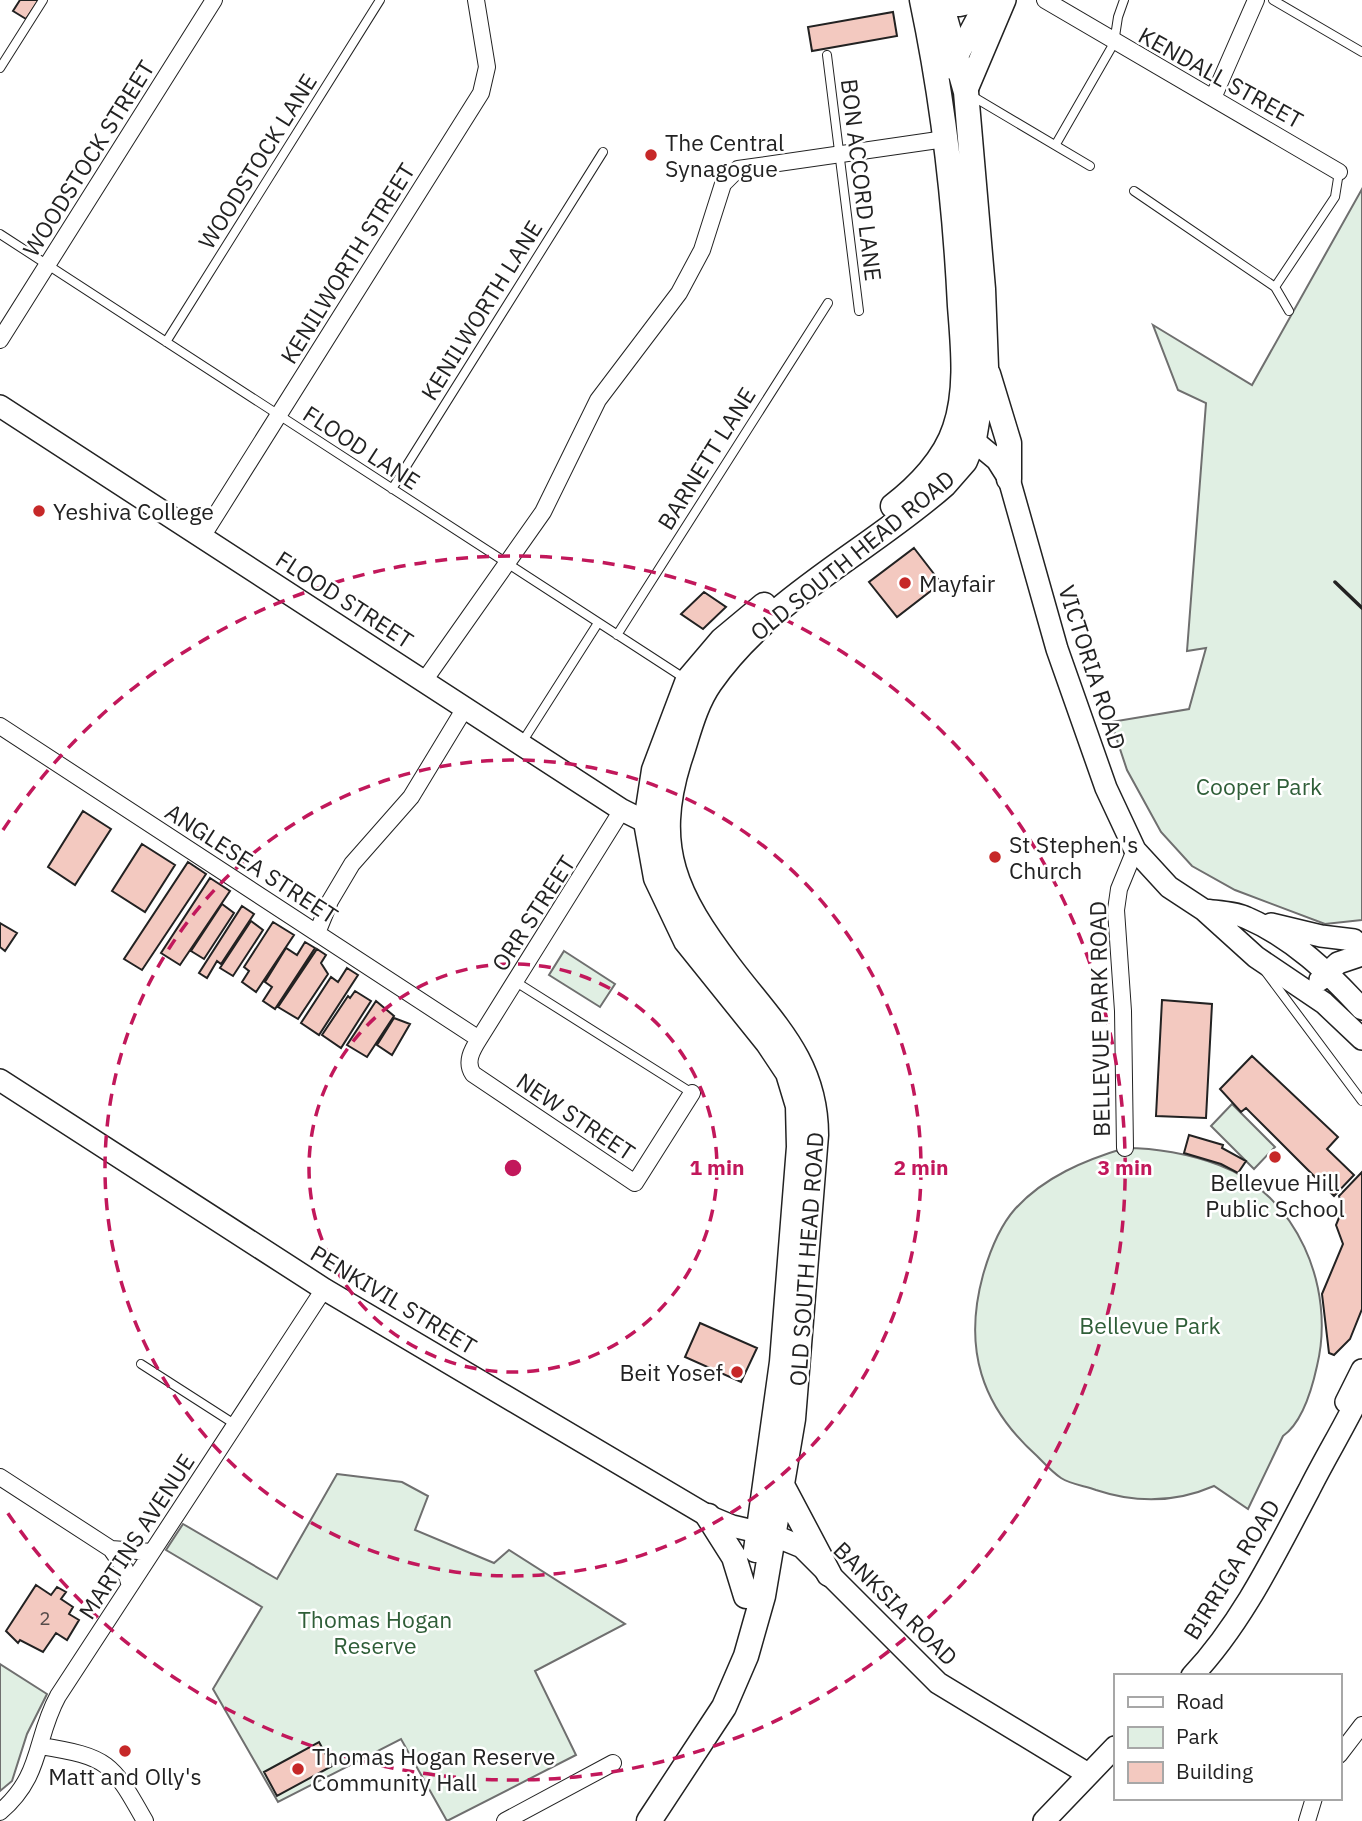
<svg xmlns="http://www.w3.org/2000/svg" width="1362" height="1821" font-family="'IBM Plex Sans',sans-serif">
	<rect width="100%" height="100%" fill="#fff"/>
	<!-- green -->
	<path fill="#e0efe3" stroke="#6f6f6f" stroke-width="2" d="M 1362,189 L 1362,920 L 1325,924 L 1235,890 L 1192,866 L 1161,832 L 1127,770 L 1111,722 L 1189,709 L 1206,648 L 1187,651 L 1206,403 L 1178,390 L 1153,325 L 1252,385 Z
		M 564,951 L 615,984 L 600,1007 L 549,975 Z
		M 1232,1104 L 1275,1147 L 1254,1169 L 1211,1126 Z
		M 1125,1148 C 1157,1148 1189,1154 1219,1165 C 1297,1194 1336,1288 1317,1366 C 1312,1389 1303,1422 1283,1436 L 1248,1509 L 1214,1486 C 1175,1503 1135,1503 1096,1490 C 1085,1486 1070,1484 1061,1478 C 1052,1472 1044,1463 1037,1456 C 981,1406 963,1348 983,1275 C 989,1254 1000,1226 1015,1209 C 1044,1177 1085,1160 1125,1148 Z
		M 337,1474 L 402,1482 L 428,1496 L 415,1530 L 494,1563 L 509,1550 L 625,1624 L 535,1671 L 576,1755 L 447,1821 L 401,1739 L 278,1802 L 213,1689 L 262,1607 L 166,1550 L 183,1524 L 277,1579 Z
		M 0,1664 L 47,1694 L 27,1734 L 12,1781 L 0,1791 Z"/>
	<!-- building -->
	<path fill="#f3c9c0" stroke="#222" stroke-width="2" d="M 20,0 L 39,0 L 26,19 L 13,11 Z
		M 893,12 L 897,36 L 812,51 L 808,27 Z
		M 914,548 L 941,583 L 897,617 L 869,582 Z
		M 704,592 L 726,607 L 703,629 L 681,614 Z
		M 83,811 L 111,829 L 75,885 L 48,867 Z
		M 142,844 L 175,865 L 145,912 L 112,891 Z
		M 188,862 L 206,874 L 142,970 L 124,959 Z
		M 210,878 L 230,891 L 180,965 L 161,953 Z
		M 222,904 L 234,913 L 204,959 L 191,951 Z
		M 242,906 L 254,914 L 221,964 L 217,961 L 207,978 L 199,973 Z
		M 251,921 L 263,930 L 233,976 L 220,968 Z
		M 273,922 L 294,935 L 256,992 L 242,982 L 249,971 L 244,967 Z
		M 0,923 L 17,933 L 5,951 L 0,947 Z
		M 305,942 L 315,948 L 275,1009 L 263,1001 L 272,987 L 265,982 L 286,948 L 297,955 Z
		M 317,949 L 326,955 L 321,963 L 328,974 L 298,1019 L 278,1007 Z
		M 347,968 L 358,975 L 319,1035 L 301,1023 L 331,977 L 338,982 Z
		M 355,991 L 371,1001 L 341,1048 L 322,1035 L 348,996 L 350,998 Z
		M 1162,1000 L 1212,1004 L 1206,1118 L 1156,1116 Z
		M 376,1001 L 394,1016 L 367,1057 L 347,1045 Z
		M 394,1018 L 410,1024 L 392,1055 L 377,1045 Z
		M 1252,1056 L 1338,1137 L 1327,1149 L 1354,1175 L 1334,1196 L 1246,1108 L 1241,1112 L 1220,1089 Z
		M 1189,1135 L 1223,1145 L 1222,1148 L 1246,1161 L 1238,1173 L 1221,1164 L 1184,1153 Z
		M 1362,1172 L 1362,1309 L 1350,1339 L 1334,1355 L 1329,1353 L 1322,1294 L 1343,1244 L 1336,1225 L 1343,1208 L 1339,1196 Z
		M 700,1323 L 757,1348 L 741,1382 L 685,1357 Z
		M 36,1585 L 51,1595 L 57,1587 L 66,1592 L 61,1599 L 73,1607 L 69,1614 L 79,1620 L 67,1640 L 56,1633 L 43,1652 L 20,1640 L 18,1643 L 6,1631 Z
		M 319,1742 L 332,1766 L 277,1796 L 264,1772 Z"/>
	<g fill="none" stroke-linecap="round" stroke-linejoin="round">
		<defs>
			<path id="lane" d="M 1273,0 L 1362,52
				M 827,55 L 859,311
				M 0,68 L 43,0
				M 972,96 L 1090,166
				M 1056,144 L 1114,43 L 1118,17 L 1124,0
				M 1134,191 L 1275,287 L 1289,311
				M 0,234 L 684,678
				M 1275,287 L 1335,197 L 1339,172
				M 166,342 L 380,0
				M 392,489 L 603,152
				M 617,635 L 828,303
				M 521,744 L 598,623
				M 1265,971 L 1362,1101
				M 516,982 L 692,1093
				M 141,1364 L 236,1425"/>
			<path id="street" d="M 1045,0 L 1339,172
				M 1213,98 L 1256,0
				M 0,340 L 214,0
				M 202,537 L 481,93 L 487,67 L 476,0
				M 424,681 L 543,512 L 598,400 L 679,293 L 702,250 L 723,184 L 738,169 L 945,139
				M 0,726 L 479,1039
				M 622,810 L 479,1039 C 472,1050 465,1062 473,1074 L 635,1183 L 692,1093
				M 317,933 L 330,901 L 352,864 L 411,797 L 465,708
				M 1125,1148 L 1123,1011 L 1116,910 L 1119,889 L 1135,850
				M 0,1477 L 111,1549 L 152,1552
				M 111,1549 L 125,1569 L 130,1586
				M 41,1746 C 108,1757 112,1762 145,1821
				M 1339,1755 L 1362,1725
				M 0,1812 C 43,1775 34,1740 58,1696 L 324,1289
				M 505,1821 L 613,1763
				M 1307,1821 L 1314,1798"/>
			<path id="secondary" d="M 951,68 L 987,0
				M 966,92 L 1005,0
				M 0,406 L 622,810 L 646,822 L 662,824
				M 962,431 L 997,460 L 1009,479 L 1057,649 L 1106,788 L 1135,850 L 1169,887 L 1204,910 L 1256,957 L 1324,1003 L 1362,1039
				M 1204,910 C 1218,912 1235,912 1247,918 C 1293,938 1329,973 1362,1009
				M 1271,924 L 1321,936 L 1354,940
				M 1320,980 L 1338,963 L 1362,955
				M 0,1080 L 324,1289 L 708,1516 L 732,1526 L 775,1536 L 802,1547 L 938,1683 L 1088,1774
				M 1346,1402 L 1362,1370
				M 1192,1676 C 1242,1623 1275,1554 1309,1490 C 1326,1456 1346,1424 1362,1390
				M 1044,1821 L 1115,1747"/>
			<path id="primary" d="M 941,2 L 959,4 L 977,0
				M 988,374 L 1009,443 L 1009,479
				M 893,506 C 918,487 945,459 955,428 C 968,390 963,345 960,306 C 955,204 943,100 922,0
				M 783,1487 L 829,1574
				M 708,1516 L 734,1557 L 746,1596
				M 756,1550 L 782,1362 L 799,1147 L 798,1106 L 788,1073 L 768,1043 L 686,941 L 656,878 L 646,822 L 654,770 L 688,680 L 722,640 L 764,605
				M 649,1821 L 724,1707 L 746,1656 L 763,1596 L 793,1419 L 816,1135 C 816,1060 771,1022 729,966 C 676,896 652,848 679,761 C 688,735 694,706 710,683 C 769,598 868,552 944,485 L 965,461 L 974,439 L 986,367 L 983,289 L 966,92 L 940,0"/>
		</defs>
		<!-- lane casing -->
		<use href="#lane" stroke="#222" stroke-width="10"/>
		<!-- street casing -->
		<use href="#street" stroke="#222" stroke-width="18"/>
		<!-- secondary casing -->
		<use href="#secondary" stroke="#222" stroke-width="24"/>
		<!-- primary casing -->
		<use href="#primary" stroke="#222" stroke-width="27"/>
		<!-- lane -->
		<use href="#lane" stroke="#fff" stroke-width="8"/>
		<!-- street -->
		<use href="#street" stroke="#fff" stroke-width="16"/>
		<!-- secondary -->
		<use href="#secondary" stroke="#fff" stroke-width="21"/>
		<!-- primary -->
		<use href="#primary" stroke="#fff" stroke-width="24"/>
		<!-- wall -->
		<path stroke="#222" stroke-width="3.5" d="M 1335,582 L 1362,608"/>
	</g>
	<!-- distance rings -->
	<g fill="none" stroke="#c2185b" stroke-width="3.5" stroke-dasharray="12 9">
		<circle cx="513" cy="1168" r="204"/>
		<circle cx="513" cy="1168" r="408"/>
		<path d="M3 830A612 612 0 1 1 3 1506"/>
	</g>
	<!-- markers -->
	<g fill="#c62828" stroke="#fff" stroke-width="2.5">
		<circle cx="651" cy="155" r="7"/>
		<circle cx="39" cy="511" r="7"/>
		<circle cx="905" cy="583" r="7"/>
		<circle cx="995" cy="857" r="7"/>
		<circle cx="1275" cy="1157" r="7"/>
		<circle cx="737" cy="1372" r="7"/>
		<circle cx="125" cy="1751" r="7"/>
		<circle cx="298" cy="1769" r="7"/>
	</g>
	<g text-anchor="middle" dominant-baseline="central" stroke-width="5" stroke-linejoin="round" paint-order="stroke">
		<!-- number labels -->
		<g font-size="19" fill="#564c4a">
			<text x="45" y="1618">2</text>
		</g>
		<!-- street labels -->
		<g font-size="23" fill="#222" stroke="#fff">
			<text transform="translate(1221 77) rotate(29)">KENDALL STREET</text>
			<text transform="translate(88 158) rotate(-58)">WOODSTOCK STREET</text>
			<text transform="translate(257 161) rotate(-58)">WOODSTOCK LANE</text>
			<text transform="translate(862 180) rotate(83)">BON ACCORD LANE</text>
			<text transform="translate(347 263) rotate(-58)">KENILWORTH STREET</text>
			<text transform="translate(481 310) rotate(-58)">KENILWORTH LANE</text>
			<text transform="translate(362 447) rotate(33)">FLOOD LANE</text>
			<text transform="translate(706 458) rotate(-58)">BARNETT LANE</text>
			<text transform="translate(852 555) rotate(-39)">OLD SOUTH HEAD ROAD</text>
			<text transform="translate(345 599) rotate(33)">FLOOD STREET</text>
			<text transform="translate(1093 667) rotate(72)">VICTORIA ROAD</text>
			<text transform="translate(252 863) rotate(33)">ANGLESEA STREET</text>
			<text transform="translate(533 913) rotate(-57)">ORR STREET</text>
			<text transform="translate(1099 1019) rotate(-91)">BELLEVUE PARK ROAD</text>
			<text transform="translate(576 1116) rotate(34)">NEW STREET</text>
			<text transform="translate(806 1259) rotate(-86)">OLD SOUTH HEAD ROAD</text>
			<text transform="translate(394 1299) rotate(31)">PENKIVIL STREET</text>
			<text transform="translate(136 1536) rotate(-57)">MARTINS AVENUE</text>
			<text transform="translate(1231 1569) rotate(-58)">BIRRIGA ROAD</text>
			<text transform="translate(896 1603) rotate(45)">BANKSIA ROAD</text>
		</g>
		<!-- poi labels -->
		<g font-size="23" fill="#222" stroke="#fff" text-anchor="start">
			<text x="665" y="142">The Central<tspan x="665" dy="26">Synagogue</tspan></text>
			<text x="53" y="511">Yeshiva College</text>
			<text x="919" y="583">Mayfair</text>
			<text x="1009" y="844">St Stephen's<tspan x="1009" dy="26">Church</tspan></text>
			<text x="1275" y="1182" text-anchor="middle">Bellevue Hill<tspan x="1275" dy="26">Public School</tspan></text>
			<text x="723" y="1372" text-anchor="end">Beit Yosef</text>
			<text x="312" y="1756">Thomas Hogan Reserve<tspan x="312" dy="26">Community Hall</tspan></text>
			<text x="125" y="1776" text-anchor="middle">Matt and Olly's</text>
		</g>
		<!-- park labels -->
		<g font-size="23" fill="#2f5e38" stroke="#fff">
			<text x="1259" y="786">Cooper Park</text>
			<text x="1150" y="1325">Bellevue Park</text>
			<text x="375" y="1619">Thomas Hogan<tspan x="375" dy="26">Reserve</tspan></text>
		</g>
	</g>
	<circle cx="513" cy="1168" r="10" fill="#c2185b" stroke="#fff" stroke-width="3.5"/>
	<g font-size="21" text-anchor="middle" font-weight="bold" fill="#c2185b" stroke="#fff" stroke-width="5" stroke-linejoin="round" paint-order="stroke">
		<text x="717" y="1175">1 min</text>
		<text x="921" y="1175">2 min</text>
		<text x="1125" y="1175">3 min</text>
	</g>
	<!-- legend -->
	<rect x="1114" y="1674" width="228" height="126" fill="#ffffff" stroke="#a7a7a7" stroke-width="2"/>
	<rect x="1128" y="1697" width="35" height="10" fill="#ffffff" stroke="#a7a7a7" stroke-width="2"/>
	<text x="1176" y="1709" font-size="21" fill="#222222">Road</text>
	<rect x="1128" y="1727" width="35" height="21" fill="#e0efe3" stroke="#a7a7a7" stroke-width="2"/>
	<text x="1176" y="1744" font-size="21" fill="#222222">Park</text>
	<rect x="1128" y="1762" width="35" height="21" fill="#f3c9c0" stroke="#a7a7a7" stroke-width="2"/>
	<text x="1176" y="1779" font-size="21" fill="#222222">Building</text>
</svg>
